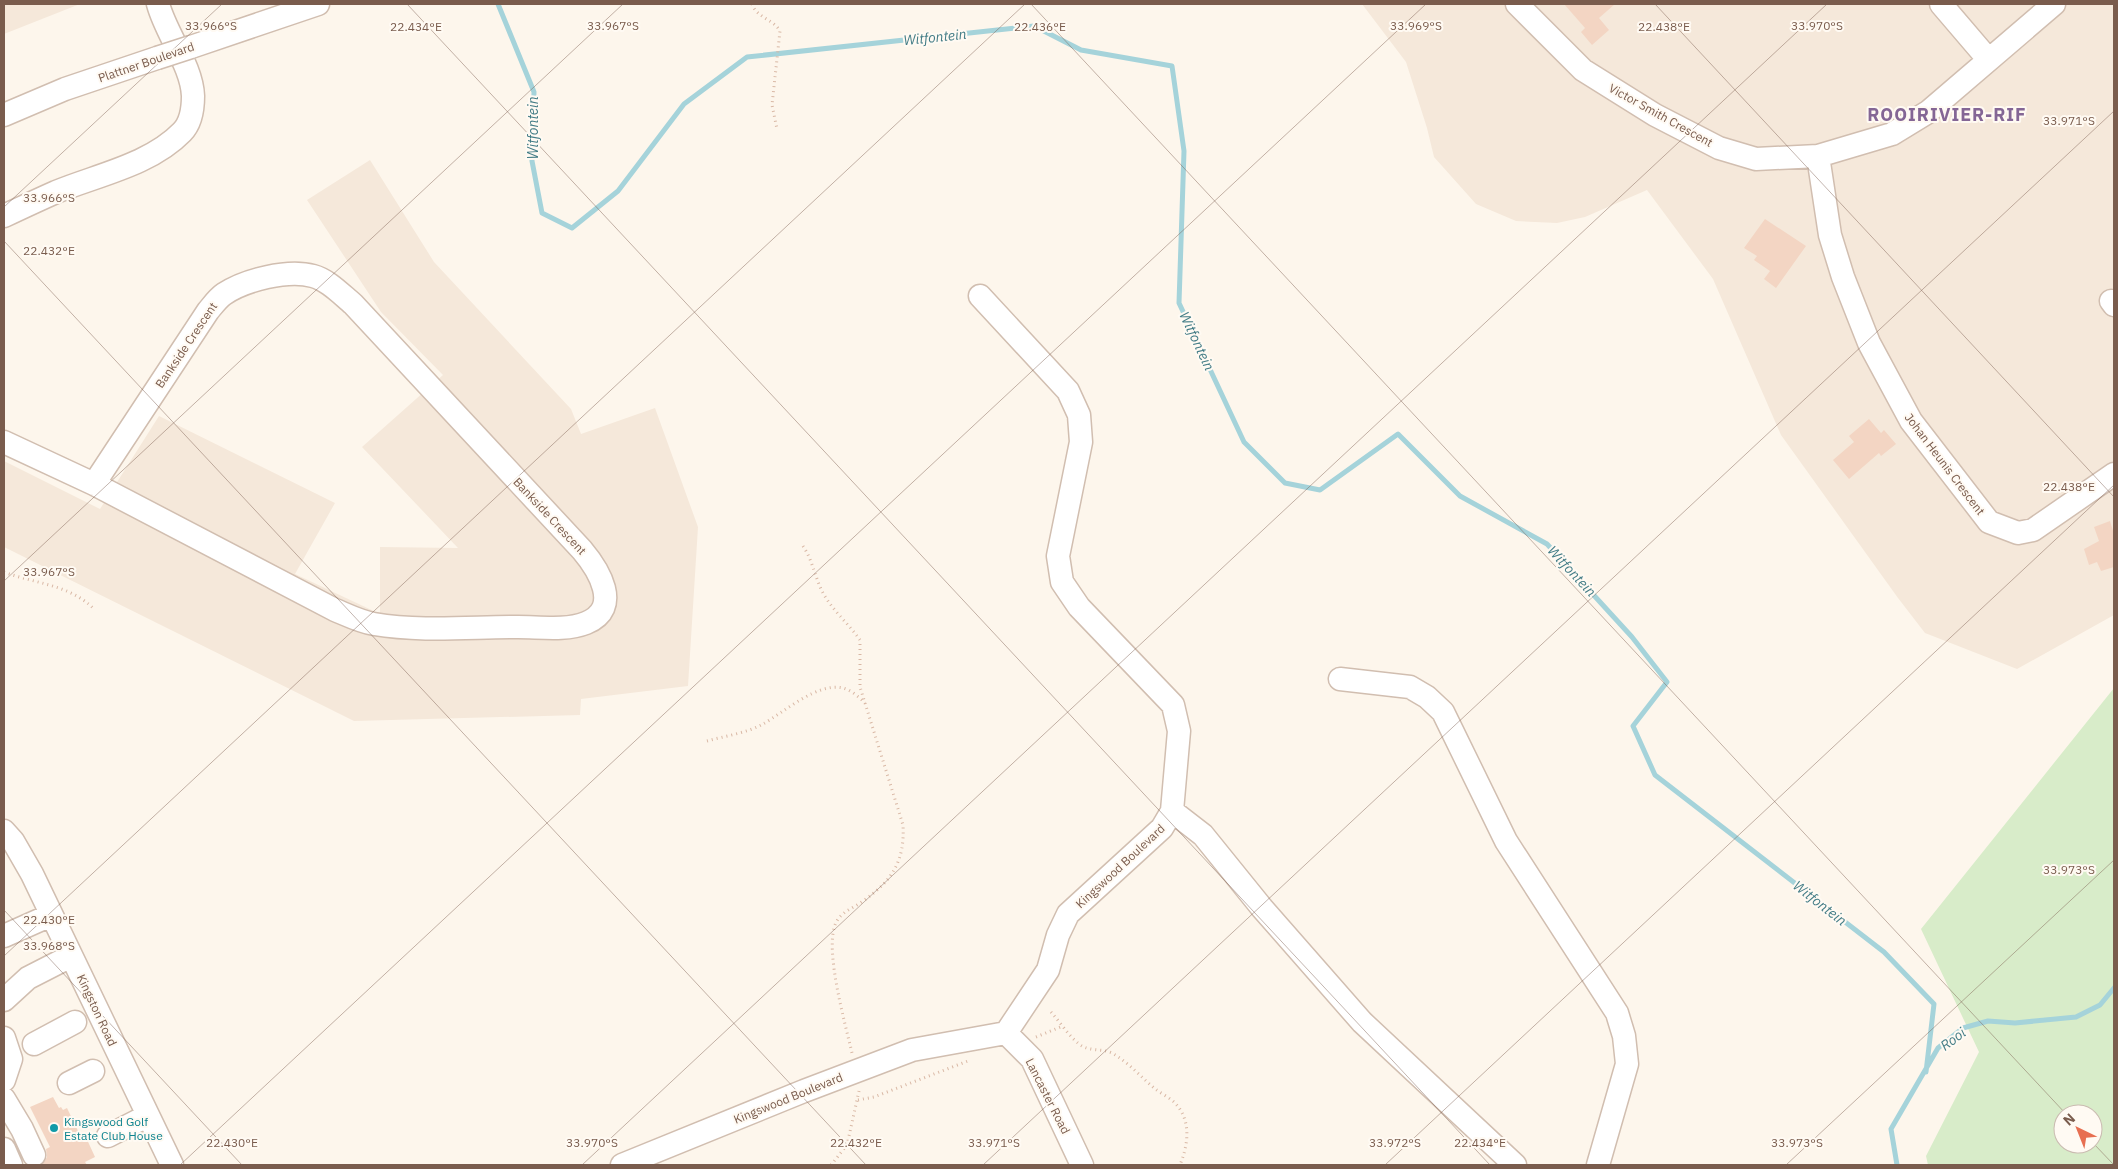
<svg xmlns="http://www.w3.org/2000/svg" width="2118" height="1169" font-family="'IBM Plex Sans',sans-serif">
	<rect width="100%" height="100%" fill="#fdf6ec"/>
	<!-- residential -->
	<path fill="#f5e8da" d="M 4,4 L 80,4 L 4,34 Z
		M 1362,4 L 2114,4 L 2114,615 L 2017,669 L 1925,633 L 1898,598 L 1781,435 L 1713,279 L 1647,190 L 1585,217 L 1557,223 L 1516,221 L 1476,204 L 1434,157 L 1427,128 L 1406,62 Z
		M 370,160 L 434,262 L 571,409 L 581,434 L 655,408 L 698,527 L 688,686 L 581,699 L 580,715 L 354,721 L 4,547 L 4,461 L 100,509 L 159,416 L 335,503 L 295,574 L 380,614 L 380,547 L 458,548 L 362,447 L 443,375 L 381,312 L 307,200 Z"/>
	<!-- green -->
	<path fill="#d8ecc9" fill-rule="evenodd" d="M 2114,688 L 2114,1165 L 1928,1165 L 1926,1156 L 1979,1052 L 1921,929 ZM 2063,1114 L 2093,1114 L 2093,1144 L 2063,1144 Z"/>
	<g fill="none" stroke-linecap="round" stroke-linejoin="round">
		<!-- stream -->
		<path stroke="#a5d3da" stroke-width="5" d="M 498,4 L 534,92 L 532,161 L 542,213 L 572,228 L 618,191 L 684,104 L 747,57 L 1034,26 L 1081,50 L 1172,66 L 1184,151 L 1179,303 L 1244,442 L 1285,483 L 1320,490 L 1398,434 L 1460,496 L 1547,544 L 1632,637 L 1667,682 L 1633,726 L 1655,775 L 1884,952 L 1934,1004 L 1926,1072
			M 1897,1165 L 1891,1129 L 1938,1048 L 1963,1028 L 1988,1021 L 2015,1023 L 2076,1017 L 2100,1005 L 2114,988"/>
	</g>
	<!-- building -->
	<path fill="#f3d5c3" d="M 1564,4 L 1615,4 L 1599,18 L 1609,30 L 1592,45 L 1581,32 L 1585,28 Z
		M 1765,219 L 1806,246 L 1776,288 L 1764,279 L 1770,271 L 1754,260 L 1757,256 L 1744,248 Z
		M 1869,419 L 1881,433 L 1884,430 L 1896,444 L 1881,456 L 1879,453 L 1849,479 L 1833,460 L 1854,442 L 1849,436 Z
		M 2110,521 L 2114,534 L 2114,567 L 2101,571 L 2097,562 L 2089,565 L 2084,549 L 2099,541 L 2094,527 Z
		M 53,1097 L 59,1108 L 61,1107 L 63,1110 L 67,1108 L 80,1135 L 84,1133 L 95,1157 L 85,1162 L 87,1165 L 42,1165 L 47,1157 L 46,1149 L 50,1147 L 30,1107 Z"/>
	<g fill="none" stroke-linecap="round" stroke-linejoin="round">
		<defs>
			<path id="minor" d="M 1517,4 L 1583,70 L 1655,115 L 1719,148 L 1756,159 L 1818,156 L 1892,134 L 1928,112 L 2054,4
				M 1941,4 L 1988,59
				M 191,47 L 318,4
				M 4,115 L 65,89 L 157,58
				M 1818,156 L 1830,235 L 1843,277 L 1869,343 L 1911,421 L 1989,522 L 2018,533 L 2033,530 L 2114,474
				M 4,216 C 21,208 38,200 56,192 C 97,175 150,165 182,132 C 191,123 193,109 193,96 C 192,66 166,34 158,4
				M 2111,301 L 2114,305
				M 4,442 L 94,484 L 335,610 C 347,615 361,622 374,624 C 421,632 470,627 518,627 C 540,627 566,631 586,623 C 623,608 598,569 582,550 L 353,304 C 341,294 328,280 313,276 C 288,269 245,280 224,294 C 218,298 213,305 208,311 L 94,484
				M 1340,679 L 1410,687 L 1427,697 L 1443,712 L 1506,841 L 1617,1013 L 1624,1036 L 1627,1064 L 1598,1165
				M 1172,811 L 1203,835 L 1262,908 L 1362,1022 L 1515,1165
				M 4,831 L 13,841 L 32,874 L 172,1165
				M 4,936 L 51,915
				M 4,1000 L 28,978 L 71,956
				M 1006,1033 L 1032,1059 L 1082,1165
				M 4,1038 L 11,1059 L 4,1080
				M 34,1044 L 75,1022
				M 69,1083 L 93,1071
				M 4,1099 L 22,1129 L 34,1155
				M 108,1136 L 147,1116
				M 4,1149 L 11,1165
				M 622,1165 L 804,1091 L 912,1050 L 1006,1033 L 1048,970 L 1058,935 L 1068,914 L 1162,828 L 1172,811 L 1179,731 L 1173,705 L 1079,607 L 1062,582 L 1058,556 L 1081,442 L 1079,415 L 1068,391 L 980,296"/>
		</defs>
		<!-- minor casing -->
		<use href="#minor" stroke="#d1beb0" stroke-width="25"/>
		<!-- path -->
		<path stroke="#d9b8a5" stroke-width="3" stroke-dasharray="1 4" stroke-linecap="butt" d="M 752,4 C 757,18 773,19 780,31 L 772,105 L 777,129
			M 803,546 C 813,561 815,578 823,593 C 833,611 849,624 860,640 L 860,687 L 903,825 C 905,861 892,881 863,901 C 852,909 840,912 835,925 C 825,952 845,1023 852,1053
			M 4,572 C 35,584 70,584 95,610
			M 707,741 C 725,736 747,733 763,724 C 783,713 817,682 843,688 C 851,690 859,697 865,703
			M 1051,1012 C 1060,1022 1068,1035 1079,1044 C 1089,1052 1101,1048 1112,1053 C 1128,1062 1140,1076 1154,1088 C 1160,1093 1169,1097 1175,1103 C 1192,1121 1188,1145 1180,1165
			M 1036,1037 L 1063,1026
			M 858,1100 L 874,1097 L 968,1061
			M 831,1165 L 847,1145 L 859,1091"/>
		<!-- minor -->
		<use href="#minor" stroke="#fff" stroke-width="22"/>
		<defs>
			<path id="minor-bridge" d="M 157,58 L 191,47"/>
		</defs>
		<!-- minor-bridge casing -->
		<use href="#minor-bridge" stroke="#d1beb0" stroke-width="25" stroke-linecap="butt"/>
		<!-- minor-bridge -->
		<use href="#minor-bridge" stroke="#fff" stroke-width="22"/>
	</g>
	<!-- ticks -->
	<path fill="none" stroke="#7a5c4d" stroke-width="1" stroke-opacity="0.45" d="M 407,4 L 1490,1165M 1031,4 L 2066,1114M 1655,4 L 2114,497M 4,207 L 222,4M 4,241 L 866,1165M 4,581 L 623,4M 4,910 L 242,1165M 4,956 L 1025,4M 2093,1143 L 2114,1165M 180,1165 L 1426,4M 582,1165 L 1827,4M 983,1165 L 2114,111M 1385,1165 L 2114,485M 1786,1165 L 2114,860"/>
	<!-- markers -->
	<circle fill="#0f9aa8" stroke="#fffaf3" stroke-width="2" cx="54" cy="1128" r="5"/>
	<g text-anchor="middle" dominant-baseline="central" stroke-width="4" stroke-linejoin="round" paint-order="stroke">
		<!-- street labels -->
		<g font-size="12" fill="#7a5c4d" stroke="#fffaf3">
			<text transform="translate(146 62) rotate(-19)">Plattner Boulevard</text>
			<text transform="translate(1661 115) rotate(29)">Victor Smith Crescent</text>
			<text transform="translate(186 345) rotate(-56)">Bankside Crescent</text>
			<text transform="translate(1945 464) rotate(53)">Johan Heunis Crescent</text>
			<text transform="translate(550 516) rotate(47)">Bankside Crescent</text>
			<text transform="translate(1120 866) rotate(-43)">Kingswood Boulevard</text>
			<text transform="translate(97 1010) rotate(65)">Kingston Road</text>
			<text transform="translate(1048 1096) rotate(63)">Lancaster Road</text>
			<text transform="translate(788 1098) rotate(-22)">Kingswood Boulevard</text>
		</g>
		<!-- culture labels -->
		<g font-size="12" fill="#0d838f" stroke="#fffaf3" text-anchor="start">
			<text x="64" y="1121">Kingswood Golf<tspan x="64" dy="14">Estate Club House</tspan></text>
		</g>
		<!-- water labels -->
		<g font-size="14" font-style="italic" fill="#437c86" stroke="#fffaf3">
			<text transform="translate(935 37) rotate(-6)">Witfontein</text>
			<text transform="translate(533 128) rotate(-90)">Witfontein</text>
			<text transform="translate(1197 341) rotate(65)">Witfontein</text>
			<text transform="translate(1572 571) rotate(47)">Witfontein</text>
			<text transform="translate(1820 903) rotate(38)">Witfontein</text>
			<text transform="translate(1953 1039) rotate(-37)">Rooi</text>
		</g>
		<!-- district labels -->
		<g font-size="18" font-weight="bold" letter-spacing="1" fill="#846695" stroke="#fffaf3">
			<text x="1947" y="114">ROOIRIVIER-RIF</text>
		</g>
	</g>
	<g font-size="12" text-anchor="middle" fill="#7a5c4d" stroke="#fffaf3" stroke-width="4" stroke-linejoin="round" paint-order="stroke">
		<text x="211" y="30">33.966°S</text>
		<text x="613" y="30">33.967°S</text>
		<text x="1416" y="30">33.969°S</text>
		<text x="1817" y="30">33.970°S</text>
		<text x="1664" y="31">22.438°E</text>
		<text x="416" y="31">22.434°E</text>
		<text x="1040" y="31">22.436°E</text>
		<text x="2069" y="125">33.971°S</text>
		<text x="49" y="202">33.966°S</text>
		<text x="49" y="255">22.432°E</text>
		<text x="2069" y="491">22.438°E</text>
		<text x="49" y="576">33.967°S</text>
		<text x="2069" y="874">33.973°S</text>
		<text x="49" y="924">22.430°E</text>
		<text x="49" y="950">33.968°S</text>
		<text x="232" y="1147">22.430°E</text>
		<text x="856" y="1147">22.432°E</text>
		<text x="1480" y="1147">22.434°E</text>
		<text x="592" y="1147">33.970°S</text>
		<text x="994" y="1147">33.971°S</text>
		<text x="1395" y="1147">33.972°S</text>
		<text x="1797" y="1147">33.973°S</text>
	</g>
	<!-- border -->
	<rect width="2118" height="1169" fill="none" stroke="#7a5c4d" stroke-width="10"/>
	<!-- north arrow -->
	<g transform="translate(2078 1129) rotate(317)"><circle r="24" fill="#fffaf3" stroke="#cabbb1"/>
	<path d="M0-4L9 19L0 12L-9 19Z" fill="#e76f51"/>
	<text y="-8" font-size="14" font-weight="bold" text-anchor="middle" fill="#7a5c4d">N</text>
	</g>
</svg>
